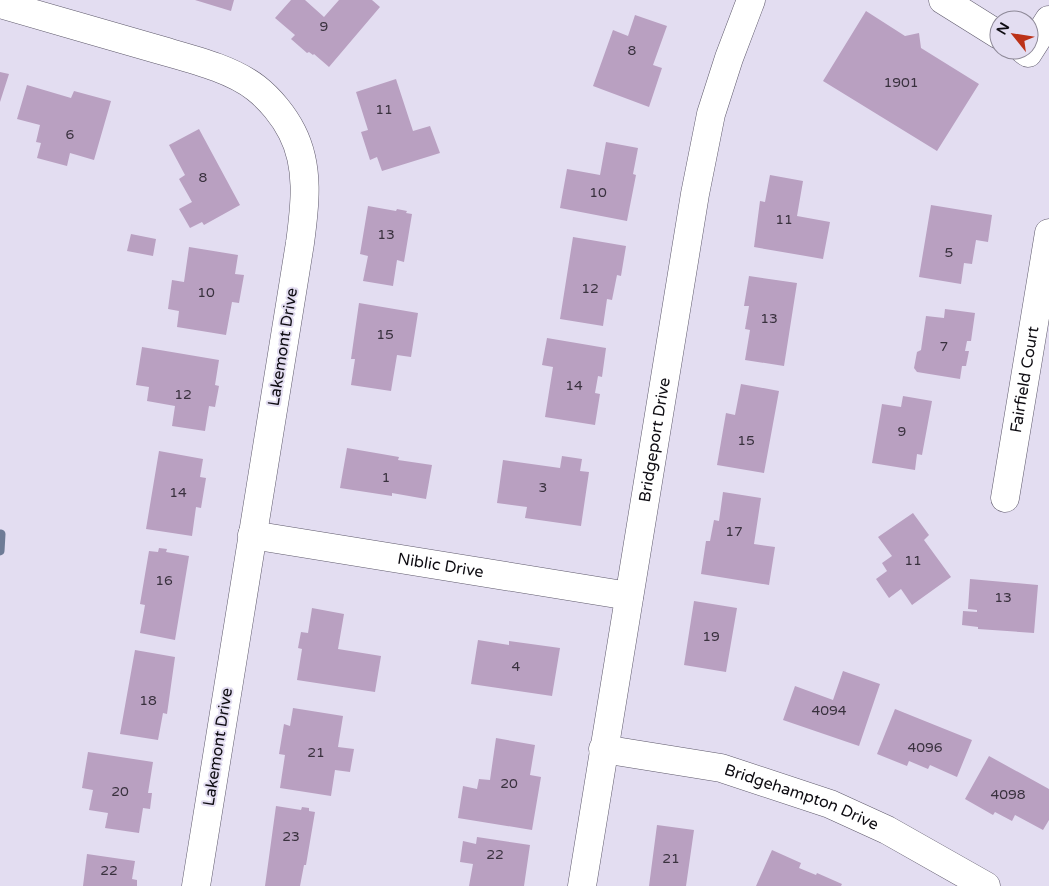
<svg xmlns="http://www.w3.org/2000/svg" width="1049" height="886" font-family="'Varela Round',sans-serif">
	<rect width="100%" height="100%" fill="#e3ddf1"/>
	<g fill="none" stroke-linecap="round" stroke-linejoin="round">
		<!-- stream -->
		<path stroke="#6e7b96" stroke-width="9" d="M 0,551 L 1,534"/>
	</g>
	<!-- building -->
	<path fill="#b9a0c1" d="M 195,0 L 234,0 L 231,11 Z
		M 291,0 L 305,0 L 324,17 L 339,0 L 372,0 L 380,7 L 329,67 L 314,54 L 313,55 L 309,52 L 307,53 L 291,39 L 295,35 L 275,18 Z
		M 866,11 L 905,36 L 919,33 L 921,48 L 979,84 L 937,151 L 823,81 Z
		M 635,15 L 667,26 L 653,65 L 662,68 L 649,107 L 593,86 L 613,30 L 628,36 Z
		M 0,72 L 9,74 L 0,102 Z
		M 396,79 L 413,131 L 430,126 L 440,153 L 382,171 L 377,157 L 370,160 L 361,132 L 368,130 L 356,92 Z
		M 27,85 L 71,98 L 74,91 L 111,101 L 94,160 L 70,153 L 67,166 L 37,158 L 41,143 L 36,142 L 40,125 L 17,119 Z
		M 199,129 L 240,205 L 204,225 L 202,222 L 190,228 L 179,209 L 192,202 L 179,179 L 185,175 L 169,145 Z
		M 606,142 L 638,148 L 633,174 L 636,175 L 627,221 L 560,208 L 567,169 L 600,175 Z
		M 770,175 L 803,181 L 797,216 L 830,222 L 823,259 L 754,247 L 760,201 L 765,202 Z
		M 931,205 L 992,215 L 988,242 L 976,240 L 972,264 L 964,263 L 961,284 L 919,277 Z
		M 368,206 L 396,211 L 397,209 L 407,211 L 406,213 L 412,214 L 404,262 L 397,260 L 393,286 L 363,281 L 368,256 L 360,254 Z
		M 131,234 L 156,239 L 153,256 L 127,251 Z
		M 573,237 L 626,246 L 621,276 L 617,275 L 612,300 L 607,299 L 603,326 L 560,319 Z
		M 189,247 L 238,255 L 235,274 L 244,275 L 239,303 L 232,302 L 226,335 L 177,327 L 179,311 L 168,309 L 172,280 L 184,282 Z
		M 749,276 L 797,283 L 784,366 L 745,360 L 750,330 L 745,329 L 749,306 L 744,306 Z
		M 359,303 L 418,313 L 411,357 L 397,355 L 391,391 L 351,385 L 355,359 L 351,359 Z
		M 945,309 L 975,313 L 971,341 L 967,341 L 965,351 L 969,351 L 966,366 L 962,366 L 960,379 L 917,372 L 914,368 L 917,352 L 921,350 L 926,316 L 944,318 Z
		M 547,338 L 606,348 L 602,377 L 598,376 L 595,393 L 600,394 L 595,425 L 545,417 L 553,367 L 542,365 Z
		M 142,347 L 219,360 L 215,385 L 219,386 L 215,407 L 209,406 L 205,431 L 172,426 L 175,406 L 147,401 L 149,387 L 136,385 Z
		M 741,384 L 779,391 L 764,473 L 717,465 L 726,413 L 735,415 Z
		M 903,396 L 932,401 L 922,455 L 917,454 L 915,470 L 872,463 L 882,404 L 901,407 Z
		M 347,448 L 399,457 L 398,460 L 432,465 L 426,499 L 392,493 L 392,496 L 340,488 Z
		M 159,451 L 203,459 L 200,477 L 206,478 L 201,508 L 196,507 L 192,536 L 146,529 Z
		M 562,456 L 582,459 L 580,471 L 589,472 L 581,526 L 525,518 L 527,507 L 497,503 L 503,460 L 560,468 Z
		M 723,492 L 761,498 L 754,544 L 775,547 L 769,585 L 701,574 L 706,541 L 710,541 L 714,520 L 719,521 Z
		M 913,513 L 929,535 L 924,540 L 951,577 L 912,605 L 901,589 L 889,598 L 876,579 L 887,571 L 882,563 L 892,556 L 878,537 Z
		M 159,548 L 167,549 L 166,552 L 189,556 L 175,640 L 140,633 L 145,605 L 140,604 L 149,551 L 158,552 Z
		M 970,579 L 1038,585 L 1034,633 L 978,629 L 978,627 L 962,625 L 963,611 L 977,612 L 977,610 L 968,609 Z
		M 694,601 L 737,608 L 726,672 L 684,665 Z
		M 312,608 L 344,614 L 338,649 L 381,656 L 375,692 L 297,680 L 302,649 L 298,648 L 301,632 L 308,633 Z
		M 478,640 L 509,645 L 509,641 L 560,648 L 552,696 L 471,684 Z
		M 135,650 L 175,657 L 167,714 L 163,713 L 158,740 L 120,734 Z
		M 843,671 L 880,684 L 859,746 L 783,720 L 795,686 L 833,700 Z
		M 293,708 L 343,716 L 338,747 L 354,749 L 350,772 L 335,770 L 331,796 L 280,788 L 285,755 L 279,754 L 284,724 L 290,726 Z
		M 895,709 L 972,740 L 957,777 L 930,765 L 928,769 L 909,761 L 907,766 L 877,754 Z
		M 496,738 L 535,745 L 530,775 L 541,777 L 532,830 L 458,818 L 463,786 L 477,789 L 479,779 L 490,780 Z
		M 88,752 L 153,762 L 148,793 L 152,793 L 150,809 L 143,808 L 139,833 L 105,828 L 108,813 L 89,810 L 93,790 L 82,788 Z
		M 989,756 L 1049,789 L 1049,820 L 1043,830 L 1015,815 L 1012,821 L 995,812 L 993,815 L 965,799 Z
		M 276,806 L 301,810 L 302,807 L 309,808 L 309,811 L 315,812 L 306,865 L 304,865 L 300,886 L 265,886 Z
		M 657,825 L 694,830 L 686,886 L 649,886 Z
		M 477,837 L 530,845 L 524,886 L 469,886 L 473,864 L 460,862 L 463,841 L 476,844 Z
		M 772,850 L 801,863 L 799,868 L 816,875 L 817,873 L 842,884 L 841,886 L 756,886 Z
		M 87,854 L 135,861 L 132,879 L 137,880 L 137,886 L 83,886 Z"/>
	<g fill="none" stroke-linecap="round" stroke-linejoin="round">
		<defs>
			<g id="minor">
				<path d="M 943,0 L 999,35"/>
				<path d="M 0,4 C 51,19 102,33 153,48 C 186,58 229,67 256,88 C 270,99 284,116 292,132 C 310,167 305,206 300,243 L 196,886"/>
				<path d="M 1024,50 L 1028,53 L 1049,20"/>
				<path id="s1" d="M 1005,498 L 1049,233"/>
				<path id="s2" d="M 252,535 L 629,596"/>
				<path id="s3" d="M 603,749 L 721,768 L 830,804 L 887,830 L 986,886"/>
				<path id="s4" d="M 582,886 L 695,194 L 711,114 L 729,58 L 751,0"/>
			</g>
		</defs>
		<!-- minor casing -->
		<use href="#minor" stroke="#5e596b" stroke-width="29"/>
		<!-- minor -->
		<use href="#minor" stroke="#fff" stroke-width="28"/>
	</g>
	<g text-anchor="middle" dominant-baseline="central" stroke-width="4" stroke-linejoin="round" paint-order="stroke">
		<!-- number labels -->
		<g font-size="14" fill="#39313e">
			<text x="324" y="26">9</text>
			<text x="632" y="50">8</text>
			<text x="901" y="82">1901</text>
			<text x="384" y="109">11</text>
			<text x="70" y="134">6</text>
			<text x="203" y="177">8</text>
			<text x="598" y="192">10</text>
			<text x="784" y="219">11</text>
			<text x="386" y="234">13</text>
			<text x="949" y="252">5</text>
			<text x="590" y="288">12</text>
			<text x="206" y="292">10</text>
			<text x="769" y="318">13</text>
			<text x="385" y="334">15</text>
			<text x="944" y="346">7</text>
			<text x="574" y="385">14</text>
			<text x="183" y="394">12</text>
			<text x="902" y="431">9</text>
			<text x="746" y="440">15</text>
			<text x="386" y="477">1</text>
			<text x="543" y="487">3</text>
			<text x="178" y="492">14</text>
			<text x="734" y="531">17</text>
			<text x="913" y="560">11</text>
			<text x="164" y="580">16</text>
			<text x="1003" y="597">13</text>
			<text x="711" y="636">19</text>
			<text x="516" y="666">4</text>
			<text x="148" y="700">18</text>
			<text x="829" y="710">4094</text>
			<text x="925" y="747">4096</text>
			<text x="316" y="752">21</text>
			<text x="509" y="783">20</text>
			<text x="120" y="791">20</text>
			<text x="1008" y="794">4098</text>
			<text x="291" y="836">23</text>
			<text x="495" y="854">22</text>
			<text x="671" y="858">21</text>
			<text x="109" y="870">22</text>
		</g>
		<!-- street labels -->
		<g font-size="16" fill="#0e0c12" stroke="#e3ddf1">
			<text transform="translate(283 347) rotate(-81)">Lakemont Drive</text>
			<text stroke="none"><textPath href="#s1" startOffset="120">Fairfield Court</textPath></text>
			<text stroke="none"><textPath href="#s4" startOffset="452">Bridgeport Drive</textPath></text>
			<text stroke="none"><textPath href="#s2" startOffset="191">Niblic Drive</textPath></text>
			<text transform="translate(218 747) rotate(-81)">Lakemont Drive</text>
			<text stroke="none"><textPath href="#s3" startOffset="205">Bridgehampton Drive</textPath></text>
		</g>
	</g>
	<!-- north arrow -->
	<g transform="translate(1014 35) rotate(300)"><circle r="24" fill="#e3ddf1" stroke="#8e8998"/>
	<path d="M0-4L9 19L0 12L-9 19Z" fill="#bc3118"/>
	<text y="-8" font-size="14" font-weight="bold" text-anchor="middle" fill="#0e0c12">N</text>
	</g>
</svg>
